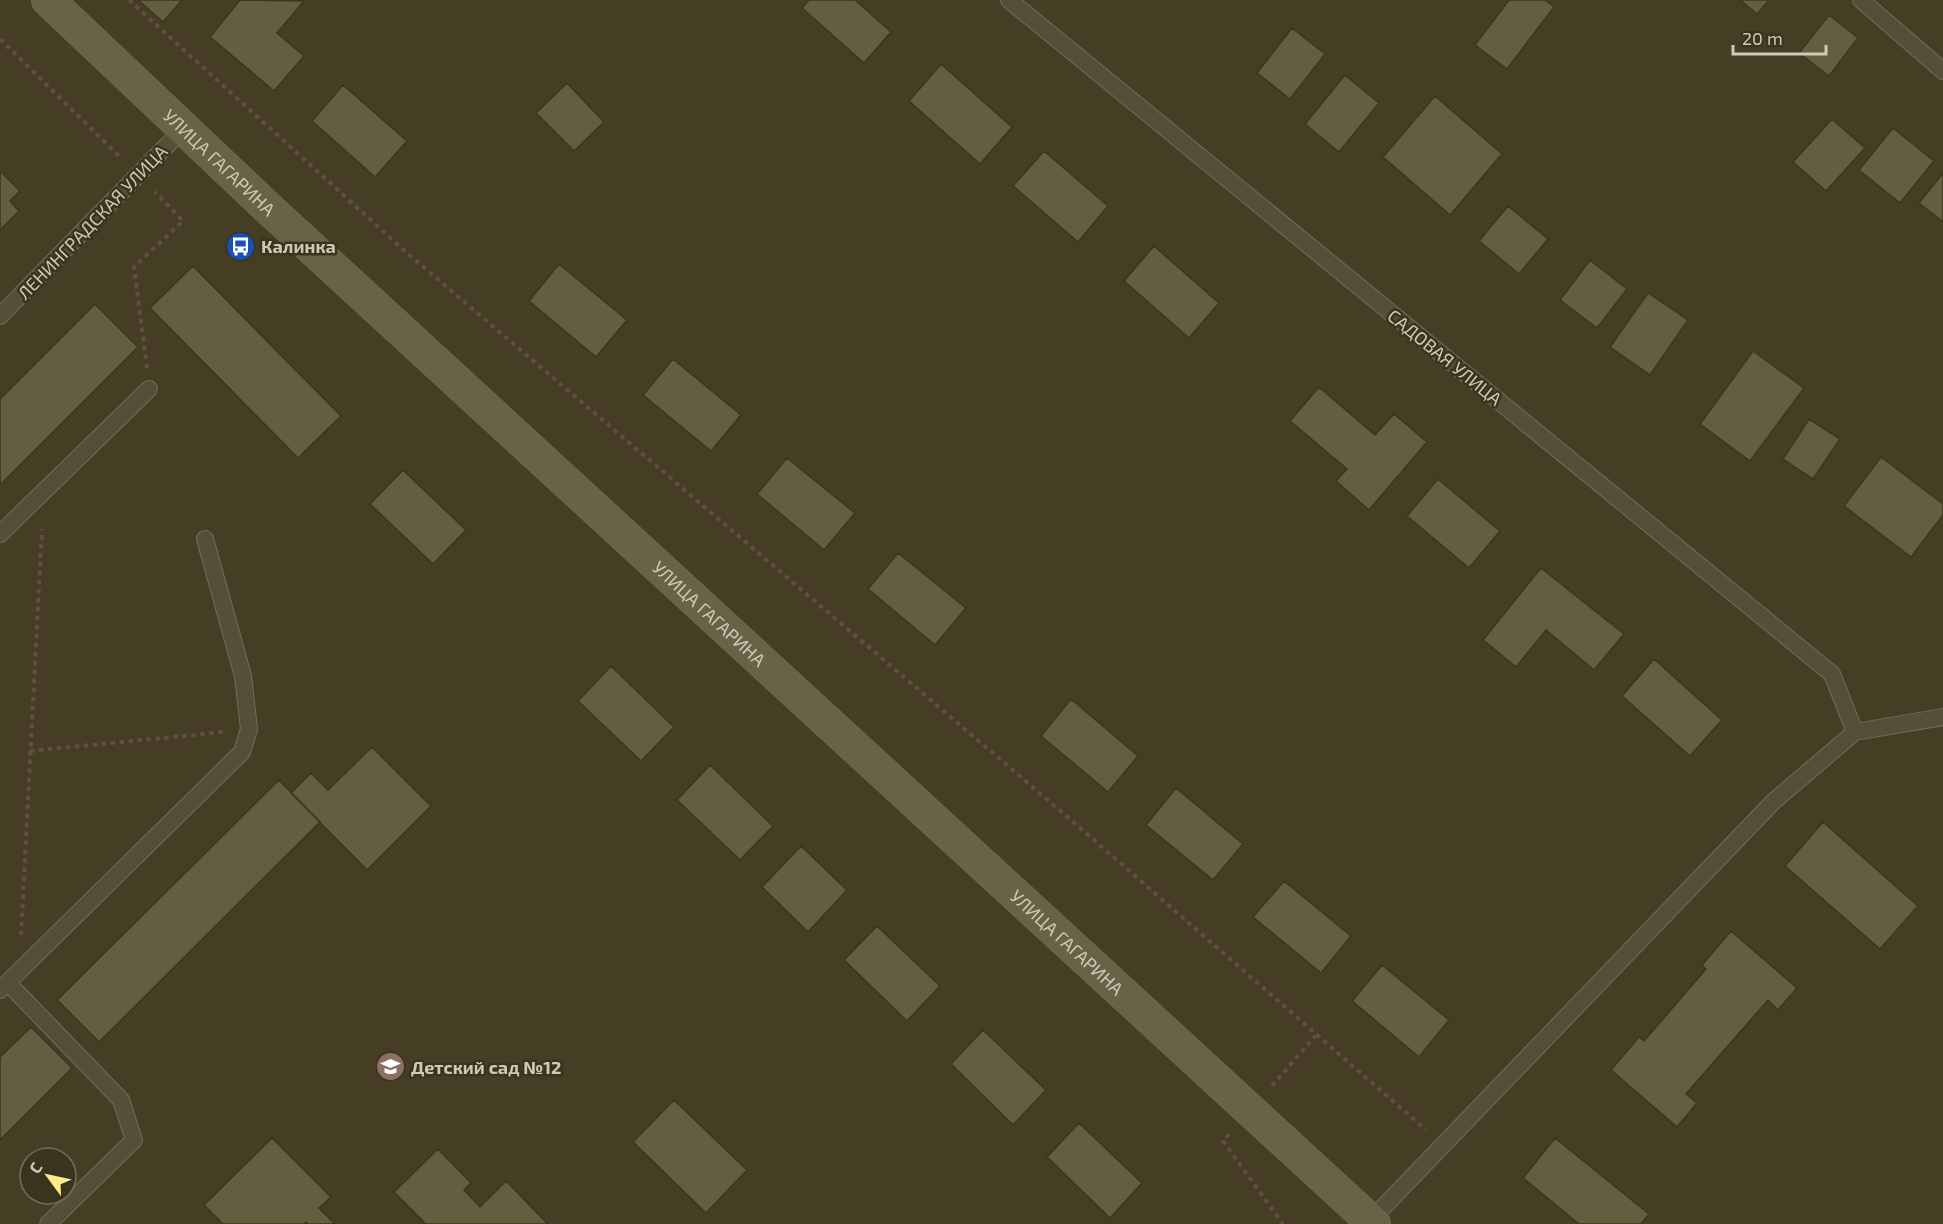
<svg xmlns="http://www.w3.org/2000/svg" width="1943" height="1224" font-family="'Exo 2',sans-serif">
	<rect width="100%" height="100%" fill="#453e24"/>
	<!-- building -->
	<path fill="#655d40" stroke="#3c3620" stroke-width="1.5" d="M 138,0 L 182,0 L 163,22 Z
		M 240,0 L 304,1 L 277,33 L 304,56 L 274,91 L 210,37 Z
		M 809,0 L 855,0 L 891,32 L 864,63 L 802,8 Z
		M 1509,0 L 1545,0 L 1554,7 L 1507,69 L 1475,45 Z
		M 1740,0 L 1769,0 L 1757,14 Z
		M 1829,15 L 1858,38 L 1829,76 L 1799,53 Z
		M 1292,28 L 1325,54 L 1290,99 L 1257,73 Z
		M 941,64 L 1012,127 L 980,164 L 909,101 Z
		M 1345,75 L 1379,103 L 1339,152 L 1305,124 Z
		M 567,83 L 604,122 L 574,151 L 536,113 Z
		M 343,85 L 407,141 L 375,177 L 312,121 Z
		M 1435,96 L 1502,154 L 1450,215 L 1383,157 Z
		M 1832,119 L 1865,148 L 1826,191 L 1793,162 Z
		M 1893,128 L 1934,161 L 1900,203 L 1859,170 Z
		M 1044,151 L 1108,206 L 1078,242 L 1013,186 Z
		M 0,171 L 20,191 L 10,201 L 19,211 L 0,230 Z
		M 1943,173 L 1943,222 L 1919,203 Z
		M 1508,206 L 1548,239 L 1519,274 L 1479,241 Z
		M 1154,246 L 1219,303 L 1189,338 L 1124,281 Z
		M 1590,260 L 1627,289 L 1597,328 L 1560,300 Z
		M 559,264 L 627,320 L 596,357 L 529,301 Z
		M 193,266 L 341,416 L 298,458 L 150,308 Z
		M 1648,293 L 1688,320 L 1650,375 L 1610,347 Z
		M 95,304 L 138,347 L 0,485 L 0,399 Z
		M 1753,351 L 1804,388 L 1750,461 L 1700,424 Z
		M 673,359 L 741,415 L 711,451 L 643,395 Z
		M 1319,387 L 1375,435 L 1394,414 L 1427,442 L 1369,510 L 1336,481 L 1347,469 L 1290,421 Z
		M 1809,419 L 1840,439 L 1813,479 L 1783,459 Z
		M 1881,457 L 1943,504 L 1943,515 L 1911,557 L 1844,506 Z
		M 787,458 L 855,513 L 824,550 L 757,494 Z
		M 403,470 L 466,530 L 433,564 L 370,504 Z
		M 1438,479 L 1500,531 L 1469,568 L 1407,516 Z
		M 898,553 L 966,608 L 935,645 L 868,589 Z
		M 1541,568 L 1624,634 L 1594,670 L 1546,630 L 1516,667 L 1483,640 Z
		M 1654,659 L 1722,720 L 1690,756 L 1622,696 Z
		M 611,666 L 674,727 L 641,761 L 578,701 Z
		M 1071,699 L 1138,756 L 1108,792 L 1041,736 Z
		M 372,747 L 431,806 L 367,870 L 291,793 L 311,773 L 328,790 Z
		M 710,765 L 773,826 L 740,860 L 677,800 Z
		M 279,780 L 320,822 L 99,1042 L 57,1000 Z
		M 1176,788 L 1243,844 L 1213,880 L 1146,825 Z
		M 1823,822 L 1918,906 L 1880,949 L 1785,866 Z
		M 801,846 L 847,890 L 808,932 L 762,887 Z
		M 1284,881 L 1351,936 L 1321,973 L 1253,917 Z
		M 877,926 L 940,986 L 907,1021 L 844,960 Z
		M 1731,931 L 1797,988 L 1778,1010 L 1768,1000 L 1686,1094 L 1697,1103 L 1677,1127 L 1611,1070 L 1639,1037 L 1644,1041 L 1706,969 L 1702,965 Z
		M 1382,965 L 1449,1020 L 1419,1057 L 1352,1001 Z
		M 31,1027 L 72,1068 L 0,1140 L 0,1057 Z
		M 983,1030 L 1046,1090 L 1013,1125 L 951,1064 Z
		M 674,1100 L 747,1170 L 706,1213 L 633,1142 Z
		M 1079,1123 L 1142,1183 L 1110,1218 L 1047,1157 Z
		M 272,1138 L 331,1197 L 319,1208 L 335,1224 L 309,1224 L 306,1222 L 304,1224 L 223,1224 L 204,1205 Z
		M 1555,1138 L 1649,1214 L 1641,1224 L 1579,1224 L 1523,1178 Z
		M 438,1149 L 471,1183 L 464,1190 L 480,1207 L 506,1181 L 548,1224 L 426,1224 L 394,1192 Z"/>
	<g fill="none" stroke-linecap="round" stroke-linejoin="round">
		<defs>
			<path id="service" d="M 1009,0 L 1832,674 L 1855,732
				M 1861,0 L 1943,71
				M 0,316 L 183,129
				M 0,534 L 149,389
				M 8,983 L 121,1100 L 134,1140 L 48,1224
				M 0,990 L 242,752 L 249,729 L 243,676 L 205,539
				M 1370,1221 L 1774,801 L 1855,732 L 1943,717"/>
			<g id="secondary">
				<path id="s1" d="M 48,0 L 268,208 L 1374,1224"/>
			</g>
		</defs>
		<!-- service casing -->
		<use href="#service" stroke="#726d58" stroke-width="18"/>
		<!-- secondary casing -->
		<use href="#secondary" stroke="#726d58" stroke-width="34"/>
		<!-- path -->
		<path stroke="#624e45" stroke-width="4" stroke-dasharray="4.5 4.5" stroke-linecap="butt" d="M 129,0 L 407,253 L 1063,813 L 1426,1130
			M 0,39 L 122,159
			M 147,368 L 134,267 L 183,221 L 155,192
			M 30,751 L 223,732
			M 21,935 L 42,529
			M 1272,1086 L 1317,1034
			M 1229,1134 L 1223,1141 L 1283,1224"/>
		<!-- service -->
		<use href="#service" stroke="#554f39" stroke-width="16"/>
		<!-- secondary -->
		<use href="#secondary" stroke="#686347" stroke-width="33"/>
	</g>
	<!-- icons -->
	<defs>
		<symbol id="bus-disc" viewBox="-11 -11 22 22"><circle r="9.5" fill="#1a4fb4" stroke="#3a341e"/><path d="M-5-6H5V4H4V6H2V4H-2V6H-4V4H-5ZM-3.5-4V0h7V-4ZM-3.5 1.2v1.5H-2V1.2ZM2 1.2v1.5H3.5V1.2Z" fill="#fff"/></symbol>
		<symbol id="school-disc" viewBox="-11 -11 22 22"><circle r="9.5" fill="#8d6e63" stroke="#3a341e"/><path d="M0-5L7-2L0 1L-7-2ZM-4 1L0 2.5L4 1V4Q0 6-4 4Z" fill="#fff"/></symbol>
	</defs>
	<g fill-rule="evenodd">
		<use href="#bus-disc" x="224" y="230" width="33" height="33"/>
		<use href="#school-disc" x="374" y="1050" width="33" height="33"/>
	</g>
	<g text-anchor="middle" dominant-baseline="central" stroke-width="5" stroke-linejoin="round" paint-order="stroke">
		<!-- street labels -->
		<g font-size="18" fill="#cecab7" stroke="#3a341e">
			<text stroke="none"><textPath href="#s1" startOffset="236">УЛИЦА ГАГАРИНА</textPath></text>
			<text transform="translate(92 222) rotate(-46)">ЛЕНИНГРАДСКАЯ УЛИЦА</text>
			<text transform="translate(1445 357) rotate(39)">САДОВАЯ УЛИЦА</text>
			<text stroke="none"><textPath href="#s1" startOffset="902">УЛИЦА ГАГАРИНА</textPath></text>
			<text stroke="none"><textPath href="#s1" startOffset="1388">УЛИЦА ГАГАРИНА</textPath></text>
		</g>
		<!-- poi labels -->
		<g font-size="18" font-weight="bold" fill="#cecab7" stroke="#3a341e" text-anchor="start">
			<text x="261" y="246">Калинка</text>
			<text x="411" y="1067">Детский сад №12</text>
		</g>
	</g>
	<!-- north arrow -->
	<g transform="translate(48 1176) rotate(303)"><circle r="28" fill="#3a341e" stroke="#75705b" stroke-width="1.5"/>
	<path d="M0-4.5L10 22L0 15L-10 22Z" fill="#ffeb8b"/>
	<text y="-9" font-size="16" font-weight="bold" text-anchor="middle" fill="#cecab7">С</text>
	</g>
	<!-- scale -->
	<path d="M1733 45v9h93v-9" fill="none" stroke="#cecab7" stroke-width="3"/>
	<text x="1742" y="45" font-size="18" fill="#cecab7" stroke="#3a341e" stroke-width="4.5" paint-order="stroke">20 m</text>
</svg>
